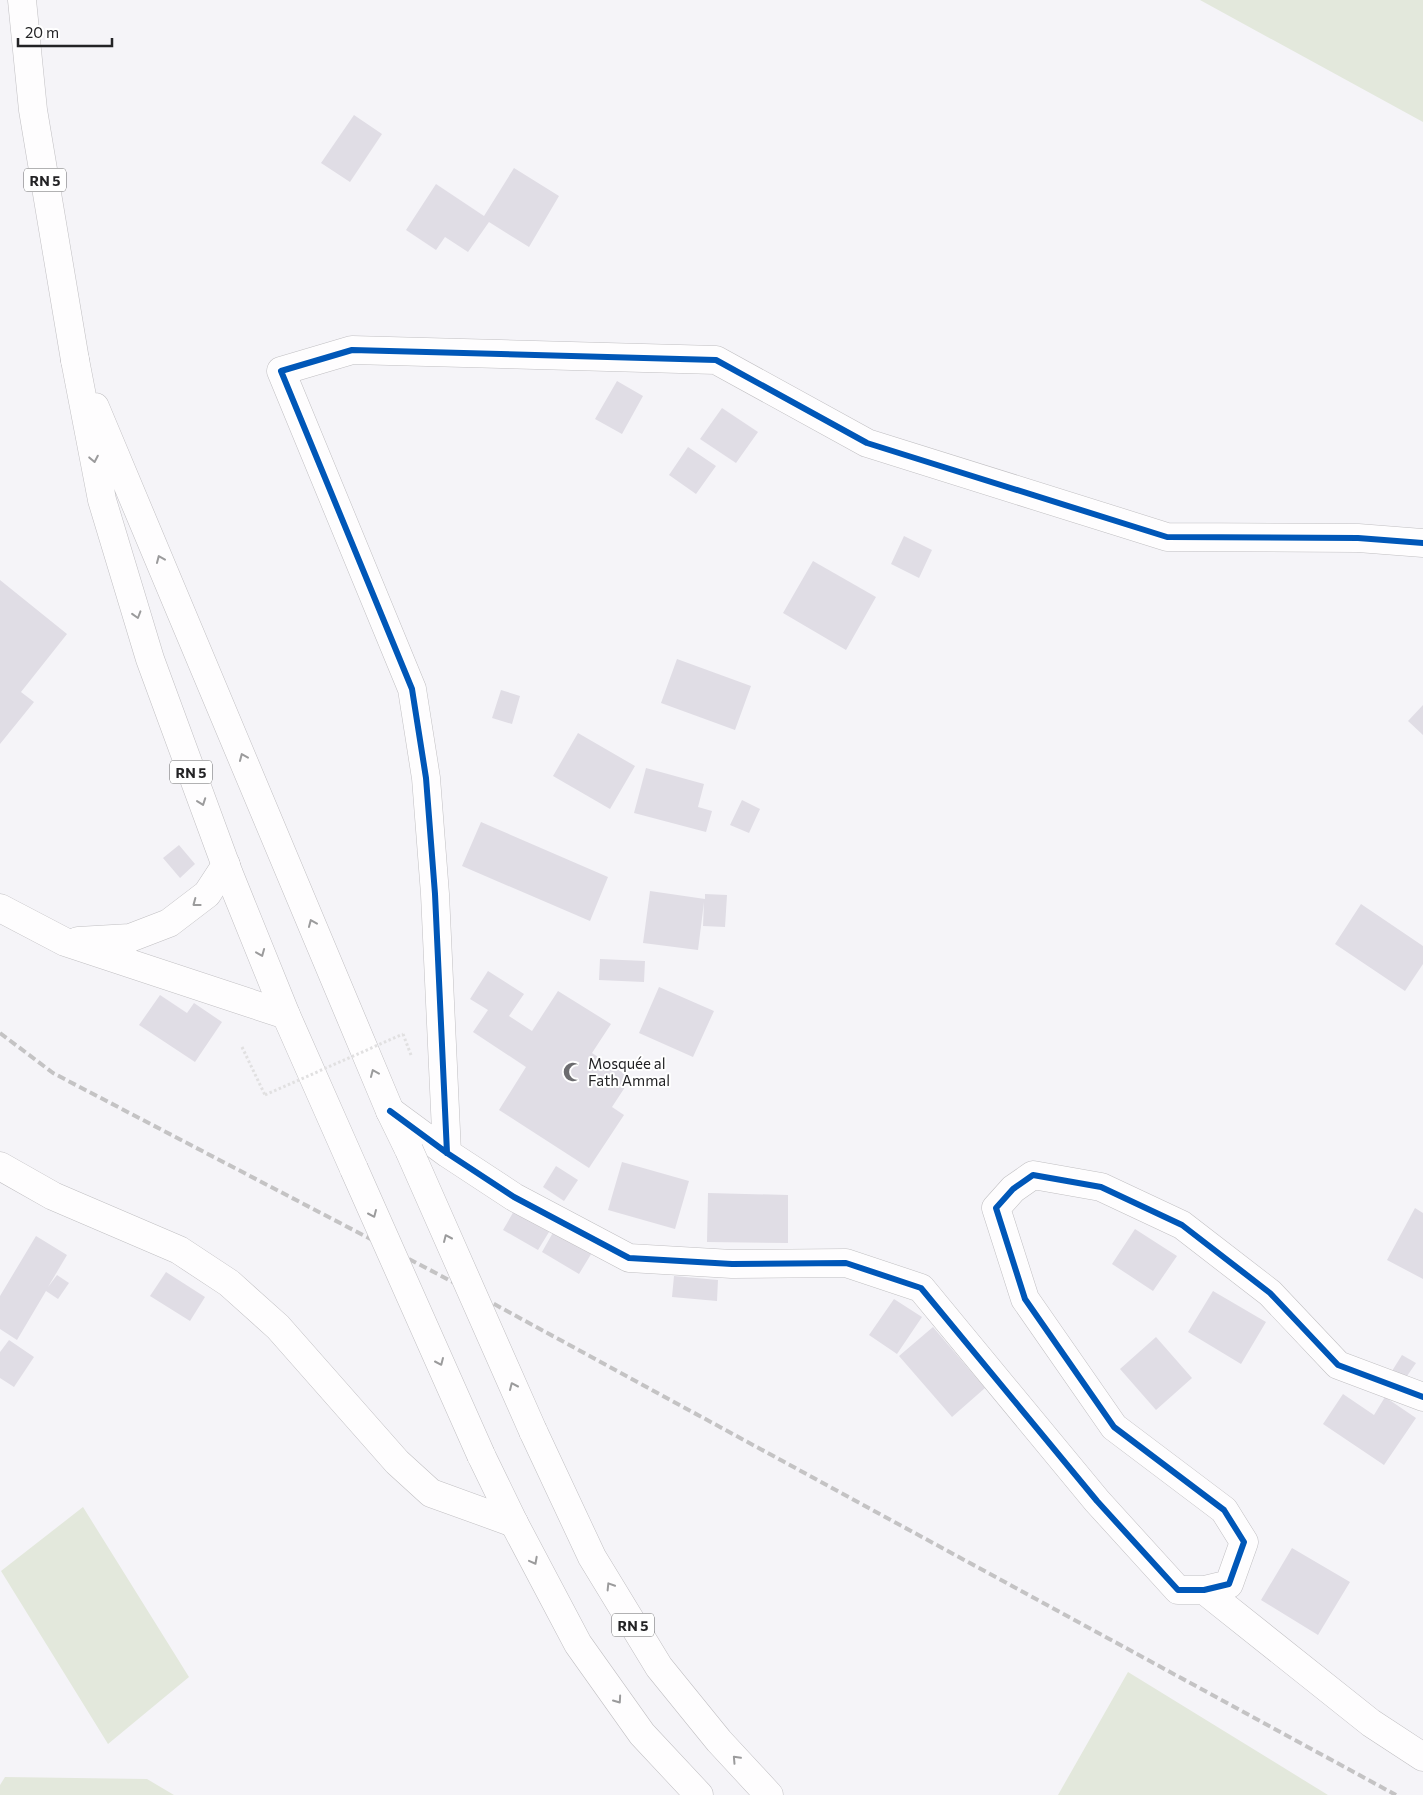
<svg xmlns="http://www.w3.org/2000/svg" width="1423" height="1795" font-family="Commissioner,sans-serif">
	<rect width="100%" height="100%" fill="#f5f4f8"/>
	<!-- green -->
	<path fill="#e3e8dc" d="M 1200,0 L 1423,0 L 1423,122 Z
		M 83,1507 L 189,1677 L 108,1744 L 1,1571 Z
		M 1128,1672 L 1328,1795 L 1058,1795 Z
		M 5,1777 L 147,1779 L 174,1795 L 0,1795 L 0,1785 Z"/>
	<!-- building -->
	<path fill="#e0dde5" d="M 354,115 L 382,134 L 350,182 L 321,163 Z
		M 514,168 L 559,196 L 529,247 L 489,222 L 468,252 L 445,237 L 436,250 L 406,230 L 436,184 L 484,216 Z
		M 617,381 L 643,396 L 622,434 L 595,419 Z
		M 722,408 L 758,432 L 736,463 L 700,439 Z
		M 688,447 L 716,466 L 696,494 L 669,475 Z
		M 904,536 L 932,550 L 919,578 L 891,564 Z
		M 813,561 L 876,597 L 846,650 L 783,613 Z
		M 0,580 L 67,634 L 21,692 L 34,702 L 0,744 Z
		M 677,659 L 751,686 L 735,730 L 661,703 Z
		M 501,690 L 520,696 L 512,724 L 492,718 Z
		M 1423,705 L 1423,735 L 1408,721 Z
		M 578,733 L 635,766 L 610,809 L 553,776 Z
		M 646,768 L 704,784 L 698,807 L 712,811 L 706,832 L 634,813 Z
		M 742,800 L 760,809 L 749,833 L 730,825 Z
		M 481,822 L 608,877 L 590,921 L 462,866 Z
		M 179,845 L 195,864 L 180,878 L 163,858 Z
		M 650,891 L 705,899 L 705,894 L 727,895 L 725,927 L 703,926 L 704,902 L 698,950 L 643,943 Z
		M 1361,904 L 1423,946 L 1423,964 L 1405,991 L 1335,944 Z
		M 600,959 L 645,961 L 644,982 L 599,980 Z
		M 488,971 L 524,994 L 509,1016 L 532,1031 L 558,991 L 611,1024 L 592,1053 L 631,1078 L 612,1107 L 624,1115 L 589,1168 L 499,1110 L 526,1067 L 473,1032 L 488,1010 L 470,999 Z
		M 659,987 L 714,1011 L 693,1057 L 639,1033 Z
		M 160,995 L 187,1013 L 194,1003 L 222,1022 L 195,1062 L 139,1025 Z
		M 622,1162 L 689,1181 L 675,1229 L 608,1210 Z
		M 556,1166 L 578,1180 L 564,1201 L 543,1187 Z
		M 708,1193 L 788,1195 L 788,1243 L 707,1242 Z
		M 1415,1208 L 1423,1213 L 1423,1279 L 1387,1260 Z
		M 514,1211 L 549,1232 L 538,1250 L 503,1230 Z
		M 555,1229 L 593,1251 L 579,1274 L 542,1252 Z
		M 1135,1229 L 1177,1256 L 1153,1291 L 1112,1264 Z
		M 36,1236 L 67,1255 L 48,1287 L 57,1275 L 69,1283 L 58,1299 L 46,1291 L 17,1340 L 0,1329 L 0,1296 Z
		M 166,1272 L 205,1297 L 190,1321 L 150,1296 Z
		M 674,1276 L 718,1280 L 717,1301 L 672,1297 Z
		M 1213,1291 L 1266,1322 L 1241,1364 L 1188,1332 Z
		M 894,1299 L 922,1317 L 897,1354 L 869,1335 Z
		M 933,1327 L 985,1388 L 952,1417 L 899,1356 Z
		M 1156,1337 L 1192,1378 L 1156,1410 L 1120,1369 Z
		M 9,1340 L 34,1357 L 14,1387 L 0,1378 L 0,1352 Z
		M 1402,1355 L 1416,1363 L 1405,1379 L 1392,1371 Z
		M 1343,1394 L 1374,1415 L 1385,1397 L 1416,1418 L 1384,1465 L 1323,1424 Z
		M 1292,1548 L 1350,1582 L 1318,1635 L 1261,1600 Z"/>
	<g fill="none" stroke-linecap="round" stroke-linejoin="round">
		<defs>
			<path id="street" d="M 0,908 L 65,942 L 286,1015
				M 78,941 L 130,938 L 169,923 L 207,894 L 226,865
				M 390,1111 L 447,1153 L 514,1197 L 629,1258 L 732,1264 L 846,1263 L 921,1288 L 1097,1501 L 1178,1590 L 1204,1590 L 1229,1584 L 1244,1542 L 1224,1510 L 1114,1427 L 1025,1299 L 996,1208 L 1013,1189 L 1033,1175 L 1101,1187 L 1182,1225 L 1270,1293 L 1338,1365 L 1423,1397
				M 447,1153 L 435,894 L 426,778 L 412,689 L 281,371 L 352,350 L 716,360 L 867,443 L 1167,537 L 1358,538 L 1423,543
				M 0,1166 L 53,1196 L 179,1250 L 229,1283 L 278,1327 L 397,1462 L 431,1493 L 514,1523
				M 1204,1590 L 1371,1723 L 1423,1757"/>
			<path id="primary" d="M 22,0 L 33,110 L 75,360"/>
			<path id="highway" d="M 75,360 L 102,500 L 150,659 L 229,874 L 286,1015 L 354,1169
				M 95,407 L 390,1111 L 409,1150
				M 533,1431 L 592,1557 L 659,1667 L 719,1741 L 769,1795
				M 481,1455 L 514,1523 L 578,1644 L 642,1734 L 699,1795"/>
		</defs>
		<!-- street casing -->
		<use href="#street" stroke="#c0bfc2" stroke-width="29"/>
		<!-- primary casing -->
		<use href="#primary" stroke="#c0bfc2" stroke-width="29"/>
		<!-- highway casing -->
		<use href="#highway" stroke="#c0bfc2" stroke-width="29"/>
		<!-- path -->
		<path stroke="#e1e0e1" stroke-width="3" stroke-dasharray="2.5 2.5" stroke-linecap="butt" d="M 403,1034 L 411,1055
			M 242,1047 L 265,1095"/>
		<!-- street -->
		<use href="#street" stroke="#fefdfe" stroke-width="28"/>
		<!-- primary -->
		<use href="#primary" stroke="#fefdfe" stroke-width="28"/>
		<!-- highway -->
		<use href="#highway" stroke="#fefdfe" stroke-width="28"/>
		<!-- rail -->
		<path stroke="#c4c3c4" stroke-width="4" stroke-dasharray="8 4" stroke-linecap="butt" d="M 0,1033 L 53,1073 L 472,1292 L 1396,1795"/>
		<defs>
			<path id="highway-bridge" d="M 409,1150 L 533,1431
				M 354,1169 L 481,1455"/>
		</defs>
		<!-- highway-bridge casing -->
		<use href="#highway-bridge" stroke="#c0bfc2" stroke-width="29" stroke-linecap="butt"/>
		<!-- path-bridge -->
		<path stroke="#e1e0e1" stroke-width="3" stroke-dasharray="2.5 2.5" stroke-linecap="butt" d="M 265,1095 L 403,1034"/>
		<!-- highway-bridge -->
		<use href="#highway-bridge" stroke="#fefdfe" stroke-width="28"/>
		<defs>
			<path id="cycleway" d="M 390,1111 L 447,1153 L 514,1197 L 629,1258 L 732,1264 L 846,1263 L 921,1288 L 1097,1501 L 1178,1590 L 1204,1590 L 1229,1584 L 1244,1542 L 1224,1510 L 1114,1427 L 1025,1299 L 996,1208 L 1013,1189 L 1033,1175 L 1101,1187 L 1182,1225 L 1270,1293 L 1338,1365 L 1423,1397
				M 447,1153 L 435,894 L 426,778 L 412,689 L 281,371 L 352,350 L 716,360 L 867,443 L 1167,537 L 1358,538 L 1423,543"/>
		</defs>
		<!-- cycleway casing -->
		<use href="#cycleway" stroke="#fff" stroke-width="9"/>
		<!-- cycleway -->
		<use href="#cycleway" stroke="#0057b8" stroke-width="6"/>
	</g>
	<!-- one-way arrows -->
	<defs><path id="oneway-chevron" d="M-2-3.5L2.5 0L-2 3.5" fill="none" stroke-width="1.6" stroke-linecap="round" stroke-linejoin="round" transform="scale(1.25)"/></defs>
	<g stroke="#9b9b9c">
		<use href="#oneway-chevron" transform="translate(94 459) rotate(79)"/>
		<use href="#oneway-chevron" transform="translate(160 559) rotate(-113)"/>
		<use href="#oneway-chevron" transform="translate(137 615) rotate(73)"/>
		<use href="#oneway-chevron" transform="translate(243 757) rotate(-113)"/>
		<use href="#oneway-chevron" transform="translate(202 802) rotate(70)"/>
		<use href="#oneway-chevron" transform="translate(196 903) rotate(143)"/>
		<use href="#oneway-chevron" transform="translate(312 923) rotate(-113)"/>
		<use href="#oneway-chevron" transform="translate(261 953) rotate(68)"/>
		<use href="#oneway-chevron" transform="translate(374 1073) rotate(-113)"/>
		<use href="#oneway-chevron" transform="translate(373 1214) rotate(66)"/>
		<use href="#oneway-chevron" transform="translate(447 1238) rotate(-114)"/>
		<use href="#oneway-chevron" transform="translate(440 1362) rotate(66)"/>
		<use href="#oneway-chevron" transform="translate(513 1386) rotate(-114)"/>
		<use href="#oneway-chevron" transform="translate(534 1561) rotate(62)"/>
		<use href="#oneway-chevron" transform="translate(610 1586) rotate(-122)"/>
		<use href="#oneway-chevron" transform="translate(618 1700) rotate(55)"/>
		<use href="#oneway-chevron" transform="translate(736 1759) rotate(-133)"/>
	</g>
	<!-- icons -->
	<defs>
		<symbol id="mosque-bare" viewBox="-9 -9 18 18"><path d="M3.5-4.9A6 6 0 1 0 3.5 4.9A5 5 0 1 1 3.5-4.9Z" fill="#6c6c6f" stroke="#fff" stroke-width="2.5" paint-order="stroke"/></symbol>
	</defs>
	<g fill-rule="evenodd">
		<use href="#mosque-bare" x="559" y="1058" width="28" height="28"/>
	</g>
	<g text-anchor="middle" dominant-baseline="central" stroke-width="4" stroke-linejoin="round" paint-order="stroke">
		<!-- shield labels -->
		<g fill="#fff" stroke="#656566" stroke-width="1">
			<rect x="24" y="168.5" width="42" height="23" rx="4"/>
			<rect x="170" y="760.5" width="42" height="23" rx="4"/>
			<rect x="612" y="1613.5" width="42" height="23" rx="4"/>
		</g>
		<g font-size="14" font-weight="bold" fill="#232325">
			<text x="45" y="180">RN 5</text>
			<text x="191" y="772">RN 5</text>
			<text x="633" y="1625">RN 5</text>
		</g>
		<!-- poi labels -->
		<g font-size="15" fill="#232325" stroke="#fff" text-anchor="start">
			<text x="588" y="1063">Mosquée al<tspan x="588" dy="17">Fath Ammal</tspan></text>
		</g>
	</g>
	<!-- scale -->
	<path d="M18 38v8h94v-8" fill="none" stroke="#232325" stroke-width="2.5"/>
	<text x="25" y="38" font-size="15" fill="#232325" stroke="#ffffff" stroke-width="4" paint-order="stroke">20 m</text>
</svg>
